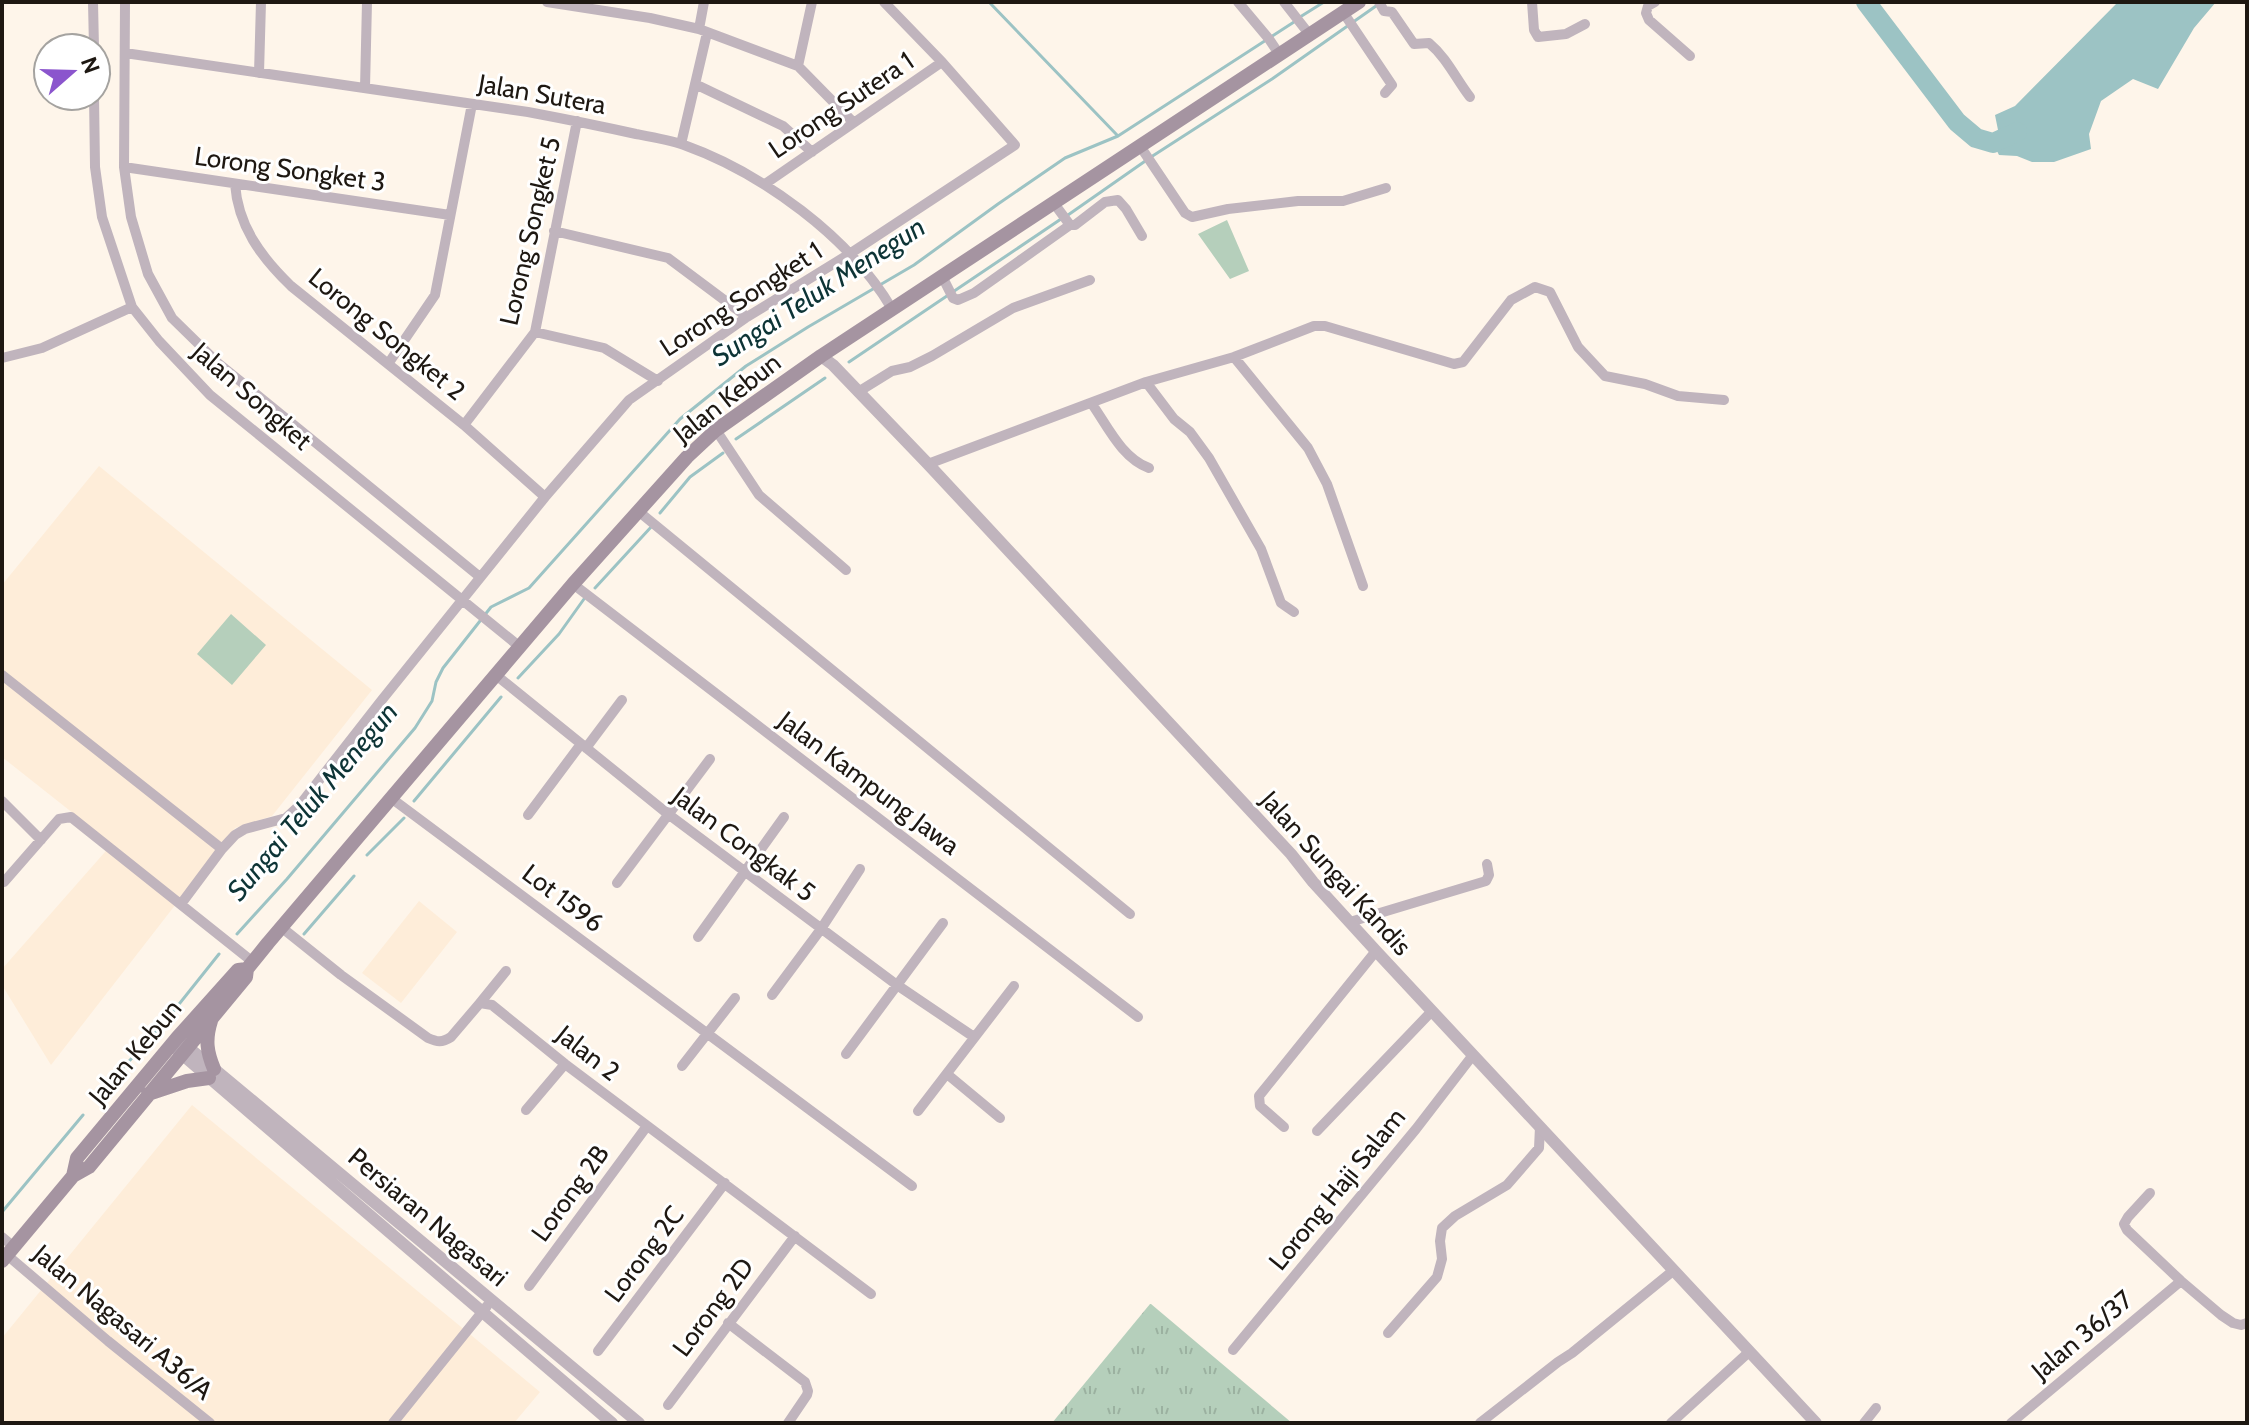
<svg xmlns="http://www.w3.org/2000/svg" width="2249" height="1425" font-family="Cabin,sans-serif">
	<defs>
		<pattern id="grass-tufts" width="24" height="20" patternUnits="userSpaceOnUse" patternTransform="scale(2)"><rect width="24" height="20" fill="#b5cfbb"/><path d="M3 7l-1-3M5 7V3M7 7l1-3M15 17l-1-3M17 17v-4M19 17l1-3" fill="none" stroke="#9bb1a0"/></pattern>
	</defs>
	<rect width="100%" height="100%" fill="#fef5ea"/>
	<!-- built -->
	<path fill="#feedd9" d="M 99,466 L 372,690 L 272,816 L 235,828 L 51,1065 L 2,985 L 2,969 L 112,844 L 2,757 L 2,585 Z
		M 419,901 L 457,932 L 401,1003 L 362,973 Z
		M 192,1105 L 540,1392 L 514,1423 L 2,1423 L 2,1338 Z"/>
	<!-- grass -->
	<path fill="url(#grass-tufts)" d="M 1150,1304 L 1151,1304 L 1292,1423 L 1052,1423 Z"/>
	<!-- pitch -->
	<path fill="#b5cfbb" d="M 1227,220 L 1249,271 L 1230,279 L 1198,234 Z
		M 231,614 L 266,645 L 232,685 L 197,654 Z"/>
	<!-- water -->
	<path fill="#9cc3c4" d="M 2118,2 L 2216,2 L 2194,28 L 2158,89 L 2133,79 L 2101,101 L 2089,134 L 2091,149 L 2054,162 L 2032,162 L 2017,156 L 1999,155 L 1993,143 L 1998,130 L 1995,115 L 2015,106 Z"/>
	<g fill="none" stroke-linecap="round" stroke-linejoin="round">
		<!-- stream -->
		<path stroke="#9cc3c4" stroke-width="3" d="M 989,2 L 1117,135
			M 1300,17 L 1324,2
			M 1068,215 L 1151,157 L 1272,79 L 1376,6
			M 849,362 L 1061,219
			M 736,439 L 825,378
			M 660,513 L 690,477 L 723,453
			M 595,588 L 652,526
			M 518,678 L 559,634 L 584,599
			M 414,801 L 501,697
			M 367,855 L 404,818
			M 237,934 L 287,879 L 415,728 L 432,701 L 436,682 L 443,668 L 491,607 L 529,588 L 680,419 L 746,366 L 808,327 L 914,265 L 998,204 L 1065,158 L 1118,136 L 1294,22
			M 304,934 L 354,876
			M 99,1094 L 164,1023 L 219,954
			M 2,1212 L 83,1115"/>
		<!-- river -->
		<path stroke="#9cc3c4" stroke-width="20" d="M 1866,2 L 1957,122 L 1976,138 L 1993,143 L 2017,132"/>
		<!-- minor -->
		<path stroke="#c0b4bd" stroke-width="10" d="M 93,2 L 94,48
			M 125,2 L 124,167 L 131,217 L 148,274 L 172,318 L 218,363 L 480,577
			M 547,2 L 650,18 L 699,29 L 798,66 L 853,122
			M 1238,2 L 1269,39 L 1279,54
			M 1284,2 L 1309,34
			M 1379,2 L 1384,11 L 1392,12 L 1414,44 L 1429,43 C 1447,58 1456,79 1470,97
			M 1532,2 L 1534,30 L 1538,37 L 1566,34 L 1585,24
			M 1655,2 L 1648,6 L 1646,13 L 1649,20 L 1690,56
			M 1343,12 L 1392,85 L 1385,93
			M 699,29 L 704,2
			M 125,53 L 528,112 C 565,119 600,126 636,134 C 652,137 669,140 684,145 C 762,173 850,237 892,309
			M 798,66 L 812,2
			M 259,73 L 261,2
			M 695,84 L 783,126 L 812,152
			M 365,88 L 367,2
			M 94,96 L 95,167 L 102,217 L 132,307 L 159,341 L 210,395 L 520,647
			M 681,144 L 707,33
			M 1140,146 L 1185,213 L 1192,217 L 1228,209 L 1298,201 L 1343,201 L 1386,188
			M 124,167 L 450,215
			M 235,184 C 238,226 261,257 291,286 L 464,425 L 545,497
			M 765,184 L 942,62
			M 1053,202 L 1070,225 L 1075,225 L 1105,202 L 1118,200 L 1126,209 L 1142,236
			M 554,231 L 668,258 L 747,317
			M 942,276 L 953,298 L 958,300 L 974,293 L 1070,225
			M 535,332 L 604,348 L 658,381
			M 1234,357 L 1308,448 L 1327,484 L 1363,586
			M 2,358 L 42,348 L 132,307
			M 388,364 L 435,295 L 472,104
			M 1146,382 L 1174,419 L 1190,432 L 1209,458 L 1261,549 L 1281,603 L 1294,612
			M 858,392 L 892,371 L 910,367 L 932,356 L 1013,308 L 1090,280
			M 1092,404 C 1108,427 1122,458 1149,468
			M 464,425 L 535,332 L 577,121
			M 716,430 L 759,495 L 846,570
			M 928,464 L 1146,382 L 1234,357 L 1314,326 L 1325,326 L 1454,364 L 1463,362 L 1511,300 L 1535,287 L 1550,292 L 1578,347 L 1605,376 L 1645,384 L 1678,396 L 1724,400
			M 638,511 L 1130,914
			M 573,584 L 1138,1017
			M 2,675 L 222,849
			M 496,675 L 668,814 L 897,985 L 974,1037
			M 586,748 L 622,700
			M 391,798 L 912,1186
			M 2,801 L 41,840
			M 528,815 L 581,744
			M 4,882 L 59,819 L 71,817 L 253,962
			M 617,883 L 710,759
			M 181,904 L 222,849 L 235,835 L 245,829 L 286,818 L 299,806 L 381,701 L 545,497 L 629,400 L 747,317 L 851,253 L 1015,145 L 942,62 L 884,2
			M 1350,922 L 1486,881 L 1489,875 L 1487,864
			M 281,927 L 341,975 L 428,1038 C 437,1042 442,1043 451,1037 L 480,1003 L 492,1005 L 565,1064 L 871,1294
			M 698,937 L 784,817
			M 772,995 L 821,929 L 860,869
			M 480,1003 L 506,971
			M 846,1054 L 943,923
			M 682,1066 L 735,998
			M 947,1074 L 1000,1118
			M 526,1110 L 565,1064
			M 918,1111 L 1014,986
			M 1284,1127 L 1260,1106 L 1259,1096 L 1376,951
			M 1317,1131 L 1432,1011
			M 2150,1193 L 2128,1217 L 2124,1224 L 2127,1230 L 2181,1281 L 2221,1315 L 2233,1323 L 2241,1325 L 2247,1323
			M 2,1237 L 14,1247
			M 7,1255 L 108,1341 L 210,1423
			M 529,1286 L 647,1126
			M 728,1323 L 805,1382 L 808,1391 L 807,1395 L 788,1423
			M 1388,1333 L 1437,1277 L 1442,1259 L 1440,1241 L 1442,1228 L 1455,1216 L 1507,1185 L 1539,1148 L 1540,1127
			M 1233,1350 L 1416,1129 L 1473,1055
			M 598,1351 L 725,1183
			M 668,1405 L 795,1236
			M 393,1423 L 487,1306
			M 1480,1423 L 1558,1362 L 1572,1353 L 1674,1270
			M 1671,1423 L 1749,1352
			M 1864,1423 L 1876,1408
			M 2011,1423 L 2181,1281"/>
		<!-- tertiary -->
		<path stroke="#c0b4bd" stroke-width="12" d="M 821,356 L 833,365 L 928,464 L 1291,854 L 1313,882 L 1376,951 L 1816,1423
			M 183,1043 L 639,1423
			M 177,1050 L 612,1423"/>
		<!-- secondary -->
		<path stroke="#a594a1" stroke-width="14" d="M 211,1021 C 205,1040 207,1052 214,1069
			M 148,1094 L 187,1081 L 209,1078
			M 73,1176 L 77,1158 L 177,1038 L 238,970 L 247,969
			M 2,1261 L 73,1176 L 89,1167 L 246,977 L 247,969 L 268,943 L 573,584 L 687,457 L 716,430 L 821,356 L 1359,2"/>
	</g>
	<g text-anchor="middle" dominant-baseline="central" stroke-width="6" stroke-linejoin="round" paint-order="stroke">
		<!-- street labels -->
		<g font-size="26" fill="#1e1812" stroke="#fff">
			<text transform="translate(542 94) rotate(10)">Jalan Sutera</text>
			<text transform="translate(841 105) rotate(-34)">Lorong Sutera 1</text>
			<text transform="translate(290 169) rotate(8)">Lorong Songket 3</text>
			<text transform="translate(530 231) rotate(-77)">Lorong Songket 5</text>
			<text transform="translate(741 299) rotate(-33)">Lorong Songket 1</text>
			<text transform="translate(387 334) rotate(39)">Lorong Songket 2</text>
			<text transform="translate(252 396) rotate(41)">Jalan Songket</text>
			<text transform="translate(727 398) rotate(-38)">Jalan Kebun</text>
			<text transform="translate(869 783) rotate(37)">Jalan Kampung Jawa</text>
			<text transform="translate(744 844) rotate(37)">Jalan Congkak 5</text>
			<text transform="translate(1336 873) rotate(48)">Jalan Sungai Kandis</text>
			<text transform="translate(563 898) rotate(37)">Lot 1596</text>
			<text transform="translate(135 1052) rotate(-50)">Jalan Kebun</text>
			<text transform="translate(588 1053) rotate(38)">Jalan 2</text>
			<text transform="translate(1337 1189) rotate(-51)">Lorong Haji Salam</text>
			<text transform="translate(570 1193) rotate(-54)">Lorong 2B</text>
			<text transform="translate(428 1217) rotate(40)">Persiaran Nagasari</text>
			<text transform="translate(644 1254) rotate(-53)">Lorong 2C</text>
			<text transform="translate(713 1307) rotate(-53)">Lorong 2D</text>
			<text transform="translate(123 1322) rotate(40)">Jalan Nagasari A36/A</text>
			<text transform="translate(2082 1335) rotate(-40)">Jalan 36/37</text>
		</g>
		<!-- water labels -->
		<g font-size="28" font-style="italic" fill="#0d3436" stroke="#fff">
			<text transform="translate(818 291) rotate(-33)">Sungai Teluk Menegun</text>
			<text transform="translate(312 801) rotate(-50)">Sungai Teluk Menegun</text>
		</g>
	</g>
	<!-- border -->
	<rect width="2249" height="1425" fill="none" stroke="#1e1812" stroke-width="8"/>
	<!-- north arrow -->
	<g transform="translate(72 72) rotate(70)"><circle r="38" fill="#ffffff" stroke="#a5a3a0" stroke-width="2"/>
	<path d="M0-6L14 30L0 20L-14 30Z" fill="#8b55cd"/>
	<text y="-12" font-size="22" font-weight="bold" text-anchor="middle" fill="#1e1812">N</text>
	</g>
</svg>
